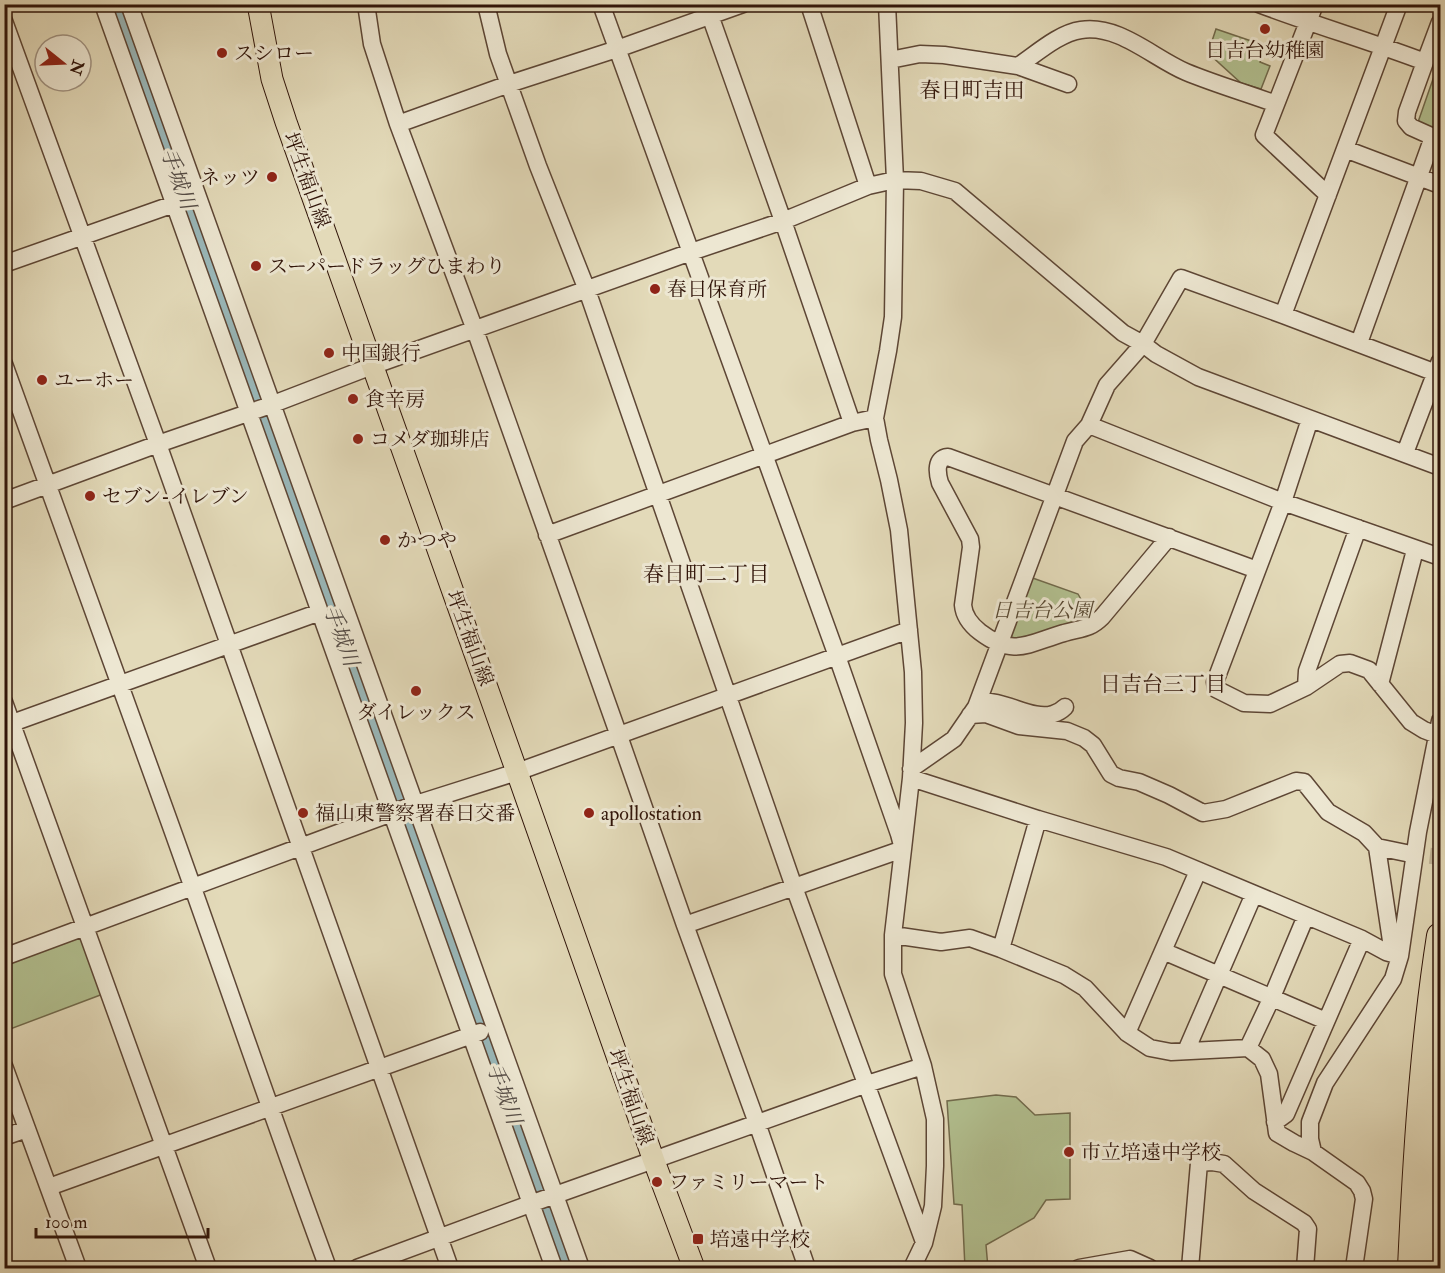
<svg xmlns="http://www.w3.org/2000/svg" width="1445" height="1273" font-family="'IM FELL Double Pica','Noto Serif JP',serif">
	<rect width="100%" height="100%" fill="#e3dab9"/>
	<filter id="stains"><feTurbulence type="fractalNoise" baseFrequency=".00333" numOctaves="4"/><feColorMatrix values="0 0 0 0 .2 0 0 0 0 .09 0 0 0 0 .02 0 0 0 .5 -.17"/></filter>
	<radialGradient id="worn" r=".72"><stop offset=".6" stop-color="#630" stop-opacity="0"/><stop offset="1" stop-color="#630" stop-opacity=".3"/></radialGradient>
	<!-- park -->
	<path fill="#b2c090" stroke="#716a4c" stroke-width="1.5" d="M 1216,29 L 1266,46 L 1260,62 L 1270,66 L 1261,89 L 1241,83 L 1208,53 Z
		M 1440,59 L 1440,133 L 1417,125 Z
		M 1027,576 L 1078,594 L 1090,615 L 1086,626 L 1008,644 Z
		M 82,936 L 103,994 L 5,1031 L 5,965 Z
		M 996,1095 L 1016,1097 L 1035,1115 L 1070,1113 L 1070,1199 L 1046,1200 L 1034,1218 L 986,1245 L 988,1268 L 965,1268 L 962,1205 L 954,1204 L 947,1101 Z"/>
	<g fill="none" stroke-linecap="round" stroke-linejoin="round">
		<!-- river -->
		<path stroke="#99b8ba" stroke-width="21" d="M 116,4 L 445,924 L 538,1194 L 566,1268"/>
		<!-- minor-tunnel -->
		<path stroke="#bfb296" stroke-width="16" stroke-dasharray="16 8" stroke-linecap="butt" d="M 1406,853 L 1440,857"/>
		<defs>
			<path id="minor" d="M 103,4 L 554,1268
				M 129,4 L 581,1268
				M 366,4 L 372,44 L 398,124 L 475,330 L 619,736 L 685,925 L 757,1123 L 807,1268
				M 486,4 L 498,54 L 538,166 L 587,290 L 794,887 L 924,1242
				M 601,4 L 837,656 L 899,834 L 903,849 L 893,935 L 893,974 L 923,1066 L 935,1119 L 935,1166 L 933,1206 L 924,1243 L 912,1268
				M 706,4 L 783,221 L 852,423
				M 809,4 L 868,186
				M 1259,4 C 1314,25 1370,41 1425,62
				M 1315,4 L 1264,135 L 1328,195
				M 4,21 L 158,444 L 450,1268
				M 1440,22 L 1425,62 L 1407,112 L 1406,121 L 1411,127 L 1440,140
				M 890,60 L 920,54 L 944,55 L 978,60 L 1018,66 L 1068,84
				M 1018,66 C 1036,54 1059,33 1081,30 C 1119,24 1153,58 1186,72 C 1215,84 1246,93 1276,104
				M 398,124 L 509,84 L 617,49 L 743,4
				M 1345,149 L 1440,185
				M 4,264 L 174,204
				M 1283,315 L 1399,4
				M 1359,343 L 1433,137
				M 4,364 C 58,516 114,666 168,818 C 222,968 273,1119 328,1268
				M 875,418 L 888,351 L 893,317 L 895,180 L 887,4
				M 1310,419 L 1283,502 L 1215,682 L 1216,689 L 1244,703 L 1270,704 L 1306,687 L 1340,664 L 1350,663 L 1369,670 L 1411,722 L 1424,730 L 1437,735
				M 1089,425 L 1283,502 L 1440,557
				M 1405,453 L 1440,361
				M 4,501 L 158,444 L 268,406 L 372,366 L 691,252 L 783,221 L 868,186 L 895,180 L 921,181 L 955,191 L 1123,333 L 1143,344 L 1156,354 L 1198,377 L 1440,467
				M 547,535 L 852,423 L 875,418 L 879,440 L 889,480 L 899,530 L 913,672 L 914,723 L 911,778 L 903,849 L 685,925
				M 1169,537 L 1102,617 C 1089,630 1080,628 1064,633 C 1029,643 1014,658 980,632 C 971,625 964,617 963,605 L 971,547 L 970,539 L 940,483 C 937,473 935,458 948,457 L 1257,570
				M 1380,684 L 1415,550
				M 1306,687 L 1307,671 L 1358,528
				M 4,702 L 208,1268
				M 978,702 C 1003,698 1032,721 1053,714 C 1057,713 1062,710 1065,707
				M 970,715 L 986,714 L 1019,726 L 1067,731 L 1084,738 L 1093,745 L 1111,774 L 1119,778 L 1139,782 L 1169,795 L 1203,813 L 1226,809 L 1296,781 L 1304,782 L 1328,812 L 1364,833 L 1377,847 L 1406,853
				M 4,726 L 320,612
				M 911,769 L 954,739 L 976,707 L 1075,441 L 1089,425 L 1107,385 L 1143,344 L 1181,278 L 1283,315 L 1436,373
				M 911,778 L 1038,819 L 1166,857 L 1362,939 L 1386,952 L 1400,956
				M 1377,847 L 1393,954
				M 893,935 L 941,942 L 970,938 L 1001,949 L 1064,975 L 1085,988 L 1127,1033 L 1150,1048 L 1171,1052 L 1248,1048 L 1262,1059 L 1269,1074 L 1277,1133 L 1294,1143 L 1313,1152
				M 1001,949 L 1038,819
				M 1163,951 L 1326,1021
				M 4,957 L 416,804 L 517,772 L 909,630
				M 1127,1033 L 1198,871
				M 1248,1048 L 1272,997 L 1306,916
				M 1186,1051 L 1254,894
				M 4,1066 L 78,1268
				M 1275,1122 L 1286,1114 L 1362,939
				M 4,1137 L 27,1129
				M 49,1187 L 480,1032
				M 357,1268 L 530,1204 L 867,1084 L 923,1066
				M 1079,1268 L 1130,1259 L 1150,1268
				M 1190,1268 L 1199,1163 L 1212,1162 L 1224,1164 L 1254,1191 L 1304,1223 L 1308,1229 L 1305,1268
				M 1354,1268 L 1364,1199 L 1362,1191 L 1357,1183 L 1313,1152 L 1310,1139 L 1310,1122 L 1325,1083 L 1393,979 L 1400,956 L 1418,832 L 1440,721"/>
			<path id="major" d="M 258,4 L 272,79 L 286,122 L 517,772 L 654,1161 L 694,1268"/>
			<path id="highway" d="M 1411,1268 C 1416,1158 1423,1045 1440,936
				M 1431,1268 L 1440,1128"/>
		</defs>
		<!-- minor casing -->
		<use href="#minor" stroke="#5d4635" stroke-width="19"/>
		<!-- major casing -->
		<use href="#major" stroke="#301409" stroke-width="23"/>
		<!-- highway casing -->
		<use href="#highway" stroke="#301409" stroke-width="28"/>
		<!-- minor -->
		<use href="#minor" stroke="#ede7d2" stroke-width="16"/>
		<!-- major -->
		<use href="#major" stroke="#e3dab9" stroke-width="21"/>
		<!-- highway -->
		<use href="#highway" stroke="#e3dab9" stroke-width="26"/>
	</g>
	<!-- markers -->
	<g fill="#8f2418" stroke="#ede7d2" stroke-width="2">
		<circle cx="1265" cy="29" r="6"/>
		<circle cx="222" cy="53" r="6"/>
		<circle cx="272" cy="177" r="6"/>
		<circle cx="256" cy="266" r="6"/>
		<circle cx="655" cy="289" r="6"/>
		<circle cx="329" cy="353" r="6"/>
		<circle cx="42" cy="380" r="6"/>
		<circle cx="353" cy="399" r="6"/>
		<circle cx="358" cy="439" r="6"/>
		<circle cx="90" cy="496" r="6"/>
		<circle cx="385" cy="540" r="6"/>
		<circle cx="416" cy="691" r="6"/>
		<circle cx="303" cy="813" r="6"/>
		<circle cx="589" cy="813" r="6"/>
		<circle cx="1069" cy="1152" r="6"/>
		<circle cx="657" cy="1182" r="6"/>
		<rect x="692" y="1233" width="12" height="12" rx="3"/>
	</g>
	<g text-anchor="middle" dominant-baseline="central" stroke-width="6" stroke-linejoin="round" paint-order="stroke">
		<!-- poi labels -->
		<g font-size="20" fill="#301409" stroke="#ede7d2" text-anchor="start">
			<text x="1265" y="50" text-anchor="middle">日吉台幼稚園</text>
			<text x="234" y="53">スシロー</text>
			<text x="260" y="177" text-anchor="end">ネッツ</text>
			<text x="268" y="266">スーパードラッグひまわり</text>
			<text x="667" y="289">春日保育所</text>
			<text x="341" y="353">中国銀行</text>
			<text x="54" y="380">ユーホー</text>
			<text x="365" y="399">食辛房</text>
			<text x="370" y="439">コメダ珈琲店</text>
			<text x="102" y="496">セブン-イレブン</text>
			<text x="397" y="540">かつや</text>
			<text x="416" y="712" text-anchor="middle">ダイレックス</text>
			<text x="315" y="813">福山東警察署春日交番</text>
			<text x="601" y="813">apollostation</text>
			<text x="1081" y="1152">市立培遠中学校</text>
			<text x="669" y="1182">ファミリーマート</text>
			<text x="710" y="1239">培遠中学校</text>
		</g>
		<!-- street labels -->
		<g font-size="20" fill="#301409" stroke="#ede7d2">
			<text transform="translate(307 180) rotate(70)">坪生福山線</text>
			<text transform="translate(470 638) rotate(70)">坪生福山線</text>
			<text transform="translate(631 1097) rotate(71)">坪生福山線</text>
		</g>
		<!-- park labels -->
		<g font-size="20" font-style="italic" fill="#574832" stroke="#ede7d2">
			<text x="1042" y="610">日吉台公園</text>
		</g>
		<!-- neighbourhood labels -->
		<g font-size="21" fill="#301409" stroke="#ede7d2">
			<text x="972" y="90">春日町吉田</text>
			<text x="706" y="574">春日町二丁目</text>
			<text x="1163" y="684">日吉台三丁目</text>
		</g>
		<!-- water labels -->
		<g font-size="21" font-style="italic" fill="#554d47" stroke="#ede7d2">
			<text transform="translate(178 179) rotate(70)">手城川</text>
			<text transform="translate(341 636) rotate(70)">手城川</text>
			<text transform="translate(504 1094) rotate(70)">手城川</text>
		</g>
	</g>
	<!-- margin -->
	<rect width="1445" height="1273" fill="none" stroke="#e3dab9" stroke-width="24"/>
	<rect x="6" y="6" width="1433" height="1261" fill="none" stroke="#301409" stroke-width="3"/>
	<rect x="12" y="12" width="1421" height="1249" fill="none" stroke="#301409" stroke-width="1.5"/>
	<!-- north arrow -->
	<g transform="translate(63 63) rotate(108)"><circle r="28" fill="#ede7d2" stroke="#a19382" stroke-width="1.5"/>
	<path d="M0-4.5L10 22L0 15L-10 22Z" fill="#8f2418"/>
	<text y="-9" font-size="16" font-weight="bold" text-anchor="middle" fill="#301409">N</text>
	</g>
	<!-- scale -->
	<path d="M36 1228v9h172v-9" fill="none" stroke="#301409" stroke-width="3"/>
	<text x="45" y="1228" font-size="18" fill="#301409" stroke="#ede7d2" stroke-width="4.5" paint-order="stroke">100 m</text>
	<rect width="100%" height="100%" filter="url(#stains)"/>
	<rect width="100%" height="100%" fill="url(#worn)"/>
</svg>
